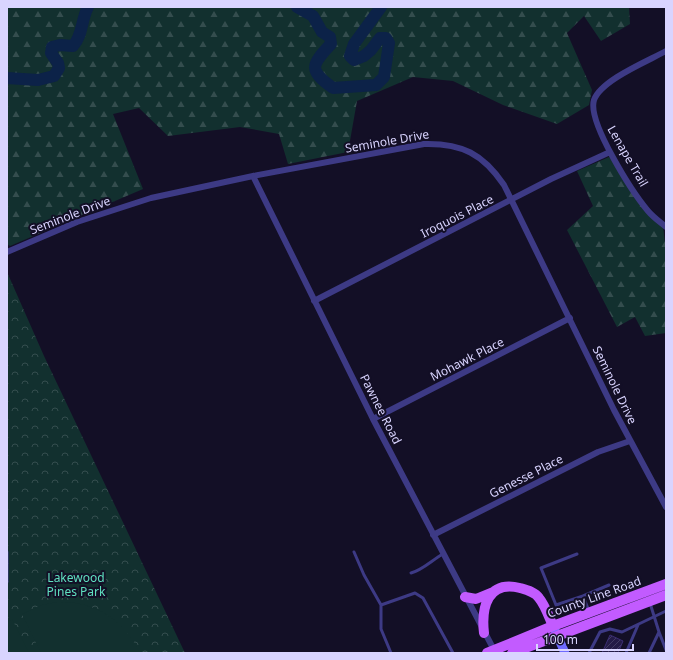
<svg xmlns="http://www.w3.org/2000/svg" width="673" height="660" font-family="'Noto Sans',sans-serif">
	<defs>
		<pattern id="forest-firs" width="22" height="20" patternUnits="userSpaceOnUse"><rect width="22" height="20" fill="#12302f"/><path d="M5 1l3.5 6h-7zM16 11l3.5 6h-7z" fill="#344d4e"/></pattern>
		<pattern id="park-crowns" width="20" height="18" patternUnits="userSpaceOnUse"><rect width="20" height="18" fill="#12302f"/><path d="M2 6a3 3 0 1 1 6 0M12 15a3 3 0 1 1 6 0" fill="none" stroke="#344d4e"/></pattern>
		<pattern id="building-hatch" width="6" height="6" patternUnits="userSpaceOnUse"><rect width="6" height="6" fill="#241b47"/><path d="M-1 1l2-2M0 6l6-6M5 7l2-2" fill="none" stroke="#433b63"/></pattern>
	</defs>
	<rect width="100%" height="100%" fill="#130f26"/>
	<!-- forest -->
	<path fill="url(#forest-firs)" d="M 7,7 L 629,7 L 630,24 L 601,41 L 584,16 L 567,33 L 592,90 L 589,105 L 557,124 L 503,105 L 453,81 L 413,77 L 357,101 L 348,152 L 288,164 L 279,134 L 240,127 L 168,136 L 139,108 L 113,114 L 143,189 L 10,246 L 7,244 Z
		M 609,157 L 663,226 L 666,252 L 666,333 L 645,336 L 635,317 L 617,327 L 567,230 L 593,206 L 577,171 Z"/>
	<!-- park -->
	<path fill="url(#park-crowns)" d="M 7,272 L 44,356 L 185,653 L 7,653 Z"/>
	<!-- pitch -->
	<path fill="#12302f" d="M 57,602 C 95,601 123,619 140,653 L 41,653 L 22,614 L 42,605 Z
		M 12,619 L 29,653 L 7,653 L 7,622 Z"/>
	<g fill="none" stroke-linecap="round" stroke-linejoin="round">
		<!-- river -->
		<path stroke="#0c2248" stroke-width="12" d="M 297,7 L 313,16 L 322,32 L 330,37 L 331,44 C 311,65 308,70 333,88 L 376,85 L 384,77 L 389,43 L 386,38 L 380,38 L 371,50 L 364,56 L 354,60 L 350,56 L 354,44 L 381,7
			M 7,78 L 38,80 L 54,76 L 59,68 L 58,63 L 51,53 L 52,47 L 60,45 L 73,46 C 83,35 81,20 88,7"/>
	</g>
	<!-- building -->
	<path fill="url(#building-hatch)" stroke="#3b2d73" d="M 610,635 L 623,641 L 618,653 L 602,653 Z"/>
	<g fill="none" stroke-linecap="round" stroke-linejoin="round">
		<!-- lane -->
		<path stroke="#3d3a85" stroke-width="3" d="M 7,552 L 7,582
			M 354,552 L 364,575 L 381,605
			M 577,554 L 541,568 L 556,605 L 583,596 L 589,611
			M 411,573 C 423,570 432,560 443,554
			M 583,596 L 609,585
			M 659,632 L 666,650
			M 391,653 L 381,629 L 381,605 L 415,593 L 423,598 L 453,653
			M 589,653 L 600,632 L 610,629 L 622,632 L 666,611
			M 626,653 L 638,625
			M 649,653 L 659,632 L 650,603"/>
		<!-- street -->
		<path stroke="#3d3a85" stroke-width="6" d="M 666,51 C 648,61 601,80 594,100 C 587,122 633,193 648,211 C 653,217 660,222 666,227
			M 253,176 L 373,419 L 494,650
			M 7,252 L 77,222 L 151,198 L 253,176 L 424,144 C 462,143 483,154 504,185 L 614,410 L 666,507
			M 314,301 L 551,179 L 610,152
			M 373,419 L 570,318
			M 433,535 L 598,452 L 630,441"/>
		<!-- secondary -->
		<path stroke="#6f6bff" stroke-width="9" d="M 553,626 L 565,653"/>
		<!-- primary -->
		<path stroke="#c25bff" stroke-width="10" d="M 465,597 L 476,599 L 493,592
			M 484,633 C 481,607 488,580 520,588 C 527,590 535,592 539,598 C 545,605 549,617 553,626
			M 487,653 L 553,626 L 666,584
			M 512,653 L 666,595"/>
	</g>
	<g text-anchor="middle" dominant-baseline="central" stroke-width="4" stroke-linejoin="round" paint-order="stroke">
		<!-- street labels -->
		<g font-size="12" fill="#d9d4ff" stroke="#130f26">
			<text transform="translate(387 141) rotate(-10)">Seminole Drive</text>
			<text transform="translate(628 156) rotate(60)">Lenape Trail</text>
			<text transform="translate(70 215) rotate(-21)">Seminole Drive</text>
			<text transform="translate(457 216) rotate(-27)">Iroquois Place</text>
			<text transform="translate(467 359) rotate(-27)">Mohawk Place</text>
			<text transform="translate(615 385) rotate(64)">Seminole Drive</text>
			<text transform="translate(381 409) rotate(63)">Pawnee Road</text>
			<text transform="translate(526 476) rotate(-27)">Genesse Place</text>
			<text transform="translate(594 597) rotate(-20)">County Line Road</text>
		</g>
		<!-- park labels -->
		<g font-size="12" fill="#5fe0c0" stroke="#130f26">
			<text x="76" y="577">Lakewood<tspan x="76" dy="14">Pines Park</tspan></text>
		</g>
	</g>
	<!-- border -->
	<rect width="673" height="660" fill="none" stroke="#d9d4ff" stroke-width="16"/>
	<!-- scale -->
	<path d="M537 644v6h96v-6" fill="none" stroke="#d9d4ff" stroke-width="2"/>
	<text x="543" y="644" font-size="12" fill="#d9d4ff" stroke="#130f26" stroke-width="3" paint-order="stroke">100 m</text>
</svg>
